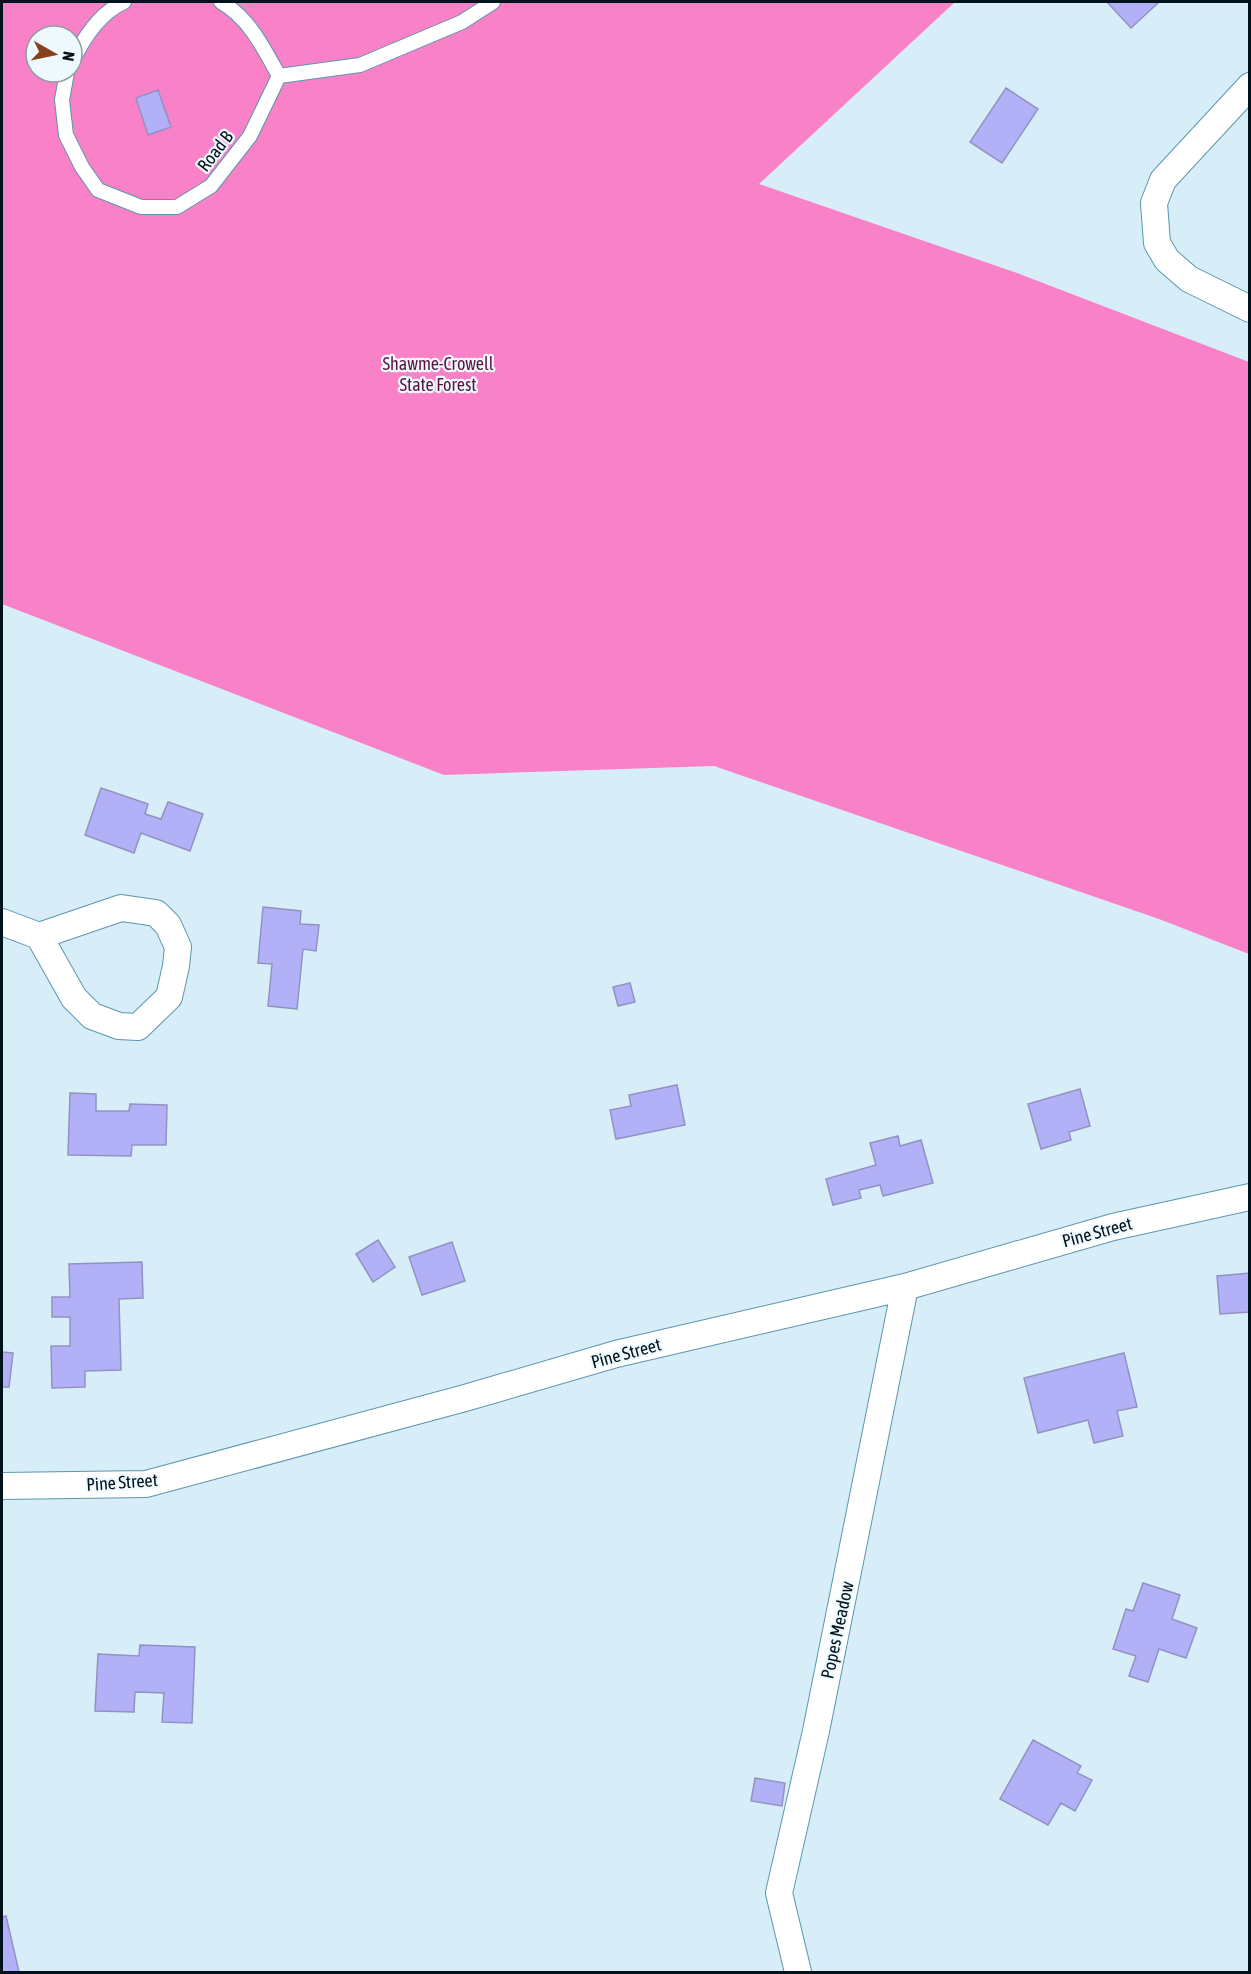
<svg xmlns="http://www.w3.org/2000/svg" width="1251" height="1974" font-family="'Asap Condensed',sans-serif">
	<rect width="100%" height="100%" fill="#d7eef8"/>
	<!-- forest -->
	<path fill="#f881c8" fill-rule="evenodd" d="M 2,2 L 955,2 L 759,184 L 1017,273 L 1249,362 L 1249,954 L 1159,919 L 714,766 L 444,775 L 2,604 ZM 36,36 L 72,36 L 72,72 L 36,72 Z"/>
	<!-- building -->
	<path fill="#b2b1f7" stroke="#9292c2" stroke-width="1.5" d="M 1107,2 L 1159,2 L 1131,28 Z
		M 1006,88 L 1038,109 L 1002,163 L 970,142 Z
		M 158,90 L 171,127 L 148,135 L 136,98 Z
		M 101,788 L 148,804 L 145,814 L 161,819 L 168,802 L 203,814 L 190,851 L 141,833 L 134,853 L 85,835 Z
		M 263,907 L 301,911 L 300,924 L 319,925 L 316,951 L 303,949 L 297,1009 L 268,1006 L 272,964 L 258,963 Z
		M 630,983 L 635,1002 L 618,1006 L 613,987 Z
		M 677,1085 L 685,1125 L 616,1139 L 610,1110 L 631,1106 L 629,1095 Z
		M 1080,1089 L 1090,1126 L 1069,1132 L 1071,1140 L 1041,1149 L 1028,1104 Z
		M 70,1093 L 96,1094 L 96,1111 L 129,1111 L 130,1104 L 167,1105 L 166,1145 L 132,1145 L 131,1156 L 68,1155 Z
		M 898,1136 L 900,1146 L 921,1140 L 933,1183 L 883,1196 L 880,1185 L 859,1190 L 861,1198 L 833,1205 L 826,1179 L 876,1165 L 870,1143 Z
		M 378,1240 L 395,1267 L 373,1282 L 356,1254 Z
		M 452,1242 L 465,1281 L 422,1295 L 409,1257 Z
		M 142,1262 L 143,1298 L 119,1299 L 121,1370 L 85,1371 L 85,1387 L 52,1388 L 51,1346 L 70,1346 L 70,1317 L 52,1317 L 52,1297 L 70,1297 L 69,1264 Z
		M 1250,1273 L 1250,1312 L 1220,1314 L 1217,1276 Z
		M 2,1352 L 13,1353 L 9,1387 L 2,1387 Z
		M 1124,1353 L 1137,1407 L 1117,1411 L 1123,1436 L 1094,1443 L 1088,1420 L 1038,1433 L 1024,1378 Z
		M 1143,1583 L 1180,1595 L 1172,1619 L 1197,1628 L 1186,1658 L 1159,1649 L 1148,1682 L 1129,1676 L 1136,1656 L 1113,1649 L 1126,1609 L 1133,1611 Z
		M 140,1645 L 195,1647 L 192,1723 L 162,1722 L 164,1693 L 135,1692 L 134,1712 L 95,1711 L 98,1654 L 139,1656 Z
		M 1033,1740 L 1081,1766 L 1077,1773 L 1092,1780 L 1075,1811 L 1061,1803 L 1048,1825 L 1000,1799 Z
		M 755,1778 L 785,1783 L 782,1806 L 751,1801 Z
		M 6,1916 L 19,1972 L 2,1972 L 2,1917 Z"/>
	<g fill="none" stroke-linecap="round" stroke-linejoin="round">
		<defs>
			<path id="lane" d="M 221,2 C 249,18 263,47 279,76
				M 72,62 C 83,39 99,13 124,2
				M 67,72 L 62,100 L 66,135 L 82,167 L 98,190 L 141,207 L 177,207 L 211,186 L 250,136 L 279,76
				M 279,76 L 360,65 L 462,22 L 493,2"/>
			<path id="street" d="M 1250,86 L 1163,180 L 1154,203 L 1157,243 L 1167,260 L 1189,279 L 1250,309
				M 2,922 L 39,936 L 74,998 L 92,1016 L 119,1026 L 138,1027 L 169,997 L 176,966 L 178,947 L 168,925 L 156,913 L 121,908 L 39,936
				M 2,1486 L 146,1484 L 465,1398 L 616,1354 L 905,1287 L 1113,1227 L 1250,1197
				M 798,1972 L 779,1893 L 816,1731 L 905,1287"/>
		</defs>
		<!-- lane casing -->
		<use href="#lane" stroke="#5b96ad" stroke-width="16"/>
		<!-- street casing -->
		<use href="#street" stroke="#5b96ad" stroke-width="28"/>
		<!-- lane -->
		<use href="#lane" stroke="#fff" stroke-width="14"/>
		<!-- street -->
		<use href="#street" stroke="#fff" stroke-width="26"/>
	</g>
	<g text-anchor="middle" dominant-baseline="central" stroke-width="4.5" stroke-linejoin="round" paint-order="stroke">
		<!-- street labels -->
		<g font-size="18" fill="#00121b" stroke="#eef9fe">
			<text transform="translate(215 151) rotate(-52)">Road B</text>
			<text transform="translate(1097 1232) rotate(-15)">Pine Street</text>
			<text transform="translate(626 1353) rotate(-15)">Pine Street</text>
			<text transform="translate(122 1482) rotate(-4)">Pine Street</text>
			<text transform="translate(837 1630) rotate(-78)">Popes Meadow</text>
		</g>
		<!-- park labels -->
		<g font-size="18" fill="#5b1242" stroke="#eef9fe">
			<text x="438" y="363">Shawme-Crowell<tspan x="438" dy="21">State Forest</tspan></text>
		</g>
	</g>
	<!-- border -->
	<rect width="1251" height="1974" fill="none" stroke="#00121b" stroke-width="6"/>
	<!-- north arrow -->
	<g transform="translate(54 54) rotate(99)"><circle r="28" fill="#eef9fe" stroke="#8f9da3" stroke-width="1.5"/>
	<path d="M0-4.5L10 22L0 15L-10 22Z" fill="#88411e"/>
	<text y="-9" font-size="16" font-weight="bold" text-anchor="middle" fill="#00121b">N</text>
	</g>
</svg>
